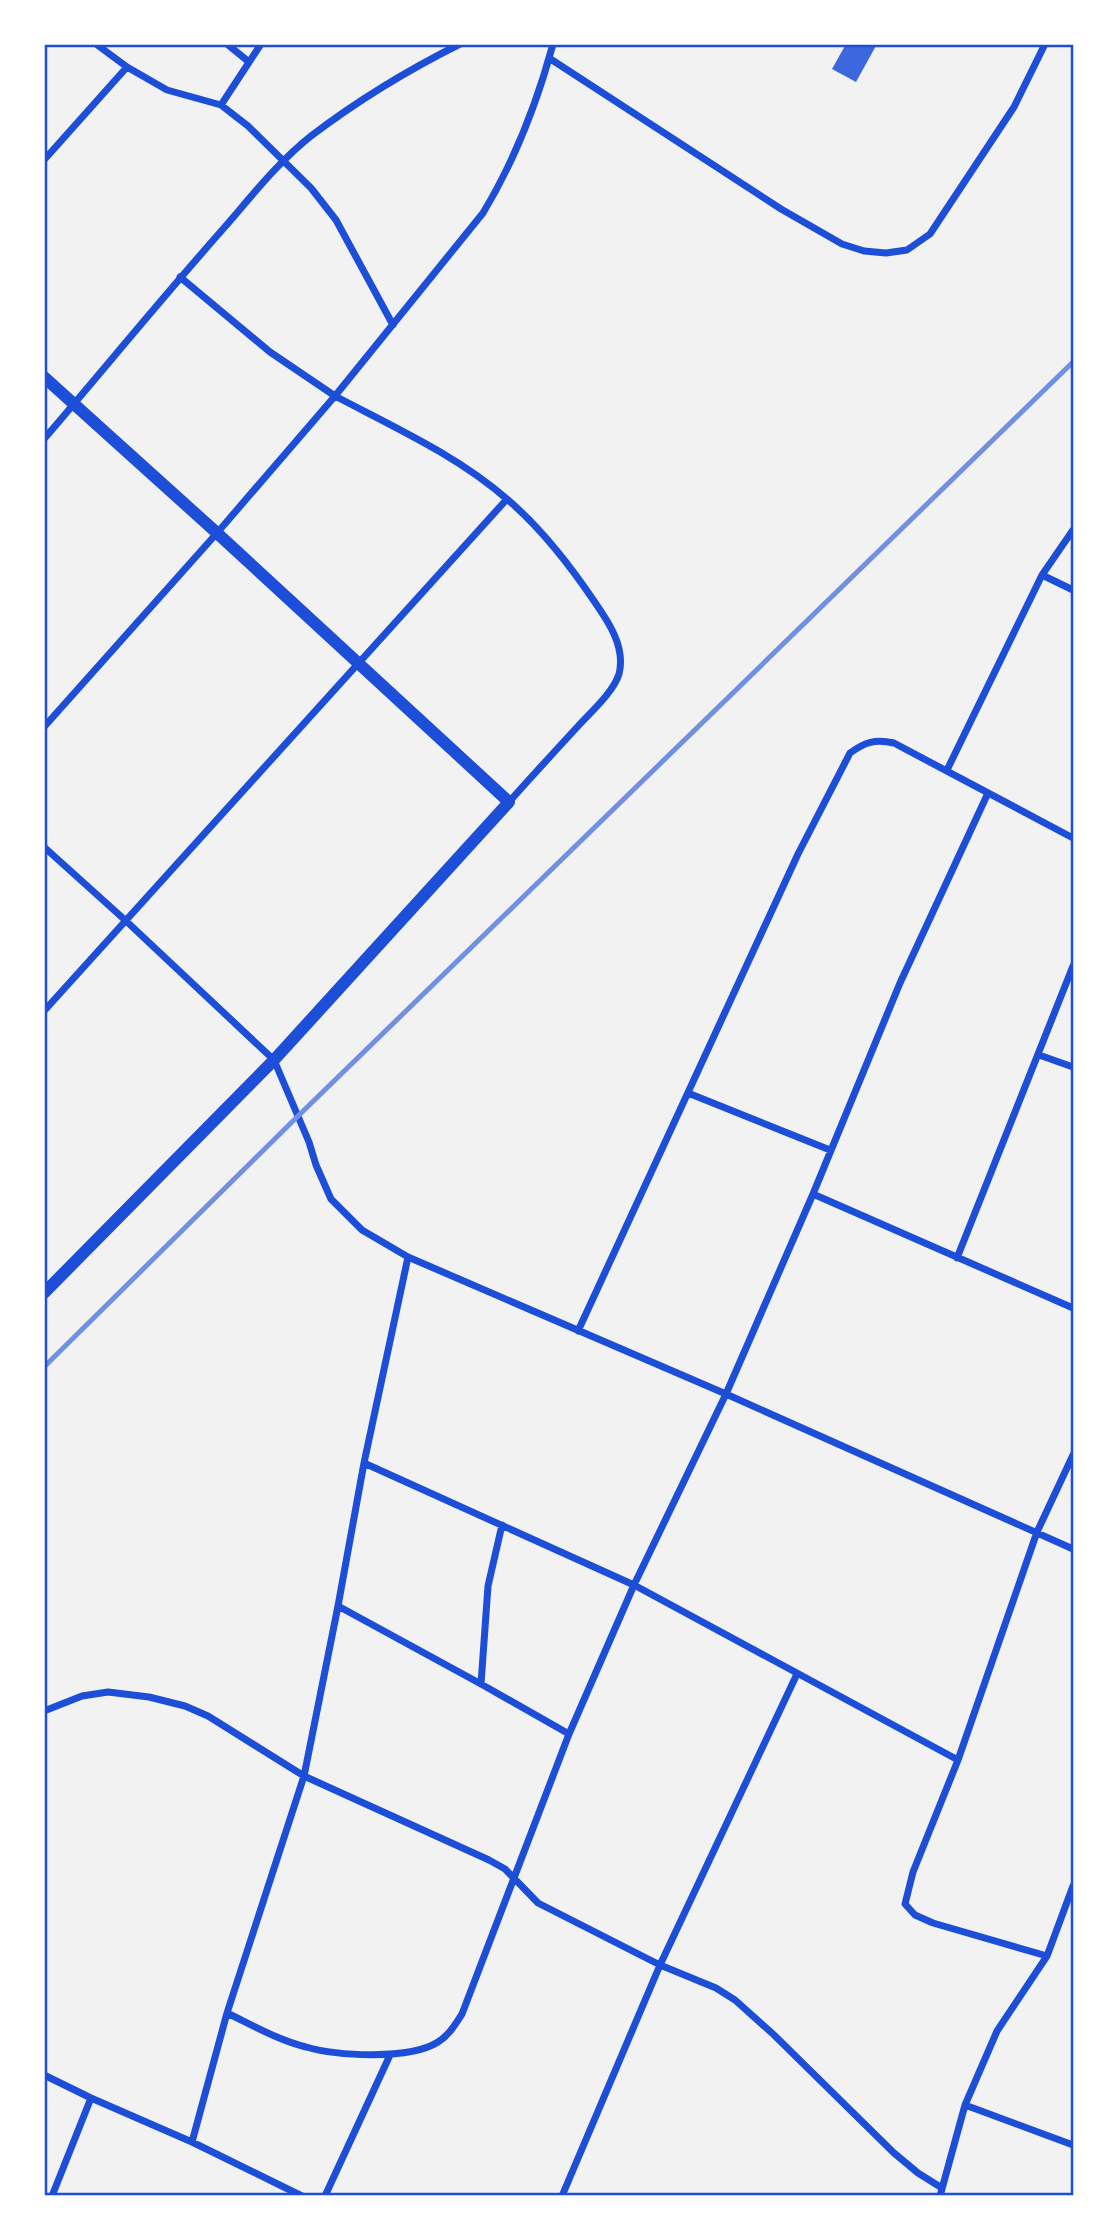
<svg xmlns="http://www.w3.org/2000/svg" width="1117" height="2240" font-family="'Alegreya Sans',sans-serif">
	<rect width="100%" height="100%" fill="#f2f2f2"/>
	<!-- building -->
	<path fill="#3d67dc" d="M 846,44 L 877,44 L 856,82 L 832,69 Z"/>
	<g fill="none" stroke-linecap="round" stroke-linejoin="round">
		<!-- minor -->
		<path stroke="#1d4ed8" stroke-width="7" d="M 96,44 L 127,67 L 167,90 L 221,105 L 248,126 L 311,188 L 336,220 L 393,325
			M 227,44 L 249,62
			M 549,58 L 781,209 L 842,244 L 864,251 L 886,253 L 907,250 L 930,234 L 1014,107 L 1045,44
			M 221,105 L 261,44
			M 44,160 L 127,67
			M 44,439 C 104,369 162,298 223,229 C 251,197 278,162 311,136 C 357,101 408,70 460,44
			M 1042,575 L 1073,590
			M 44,727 L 217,533 L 335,396 L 270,352 L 180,277
			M 947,770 L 1042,575 L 1073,530
			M 509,802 C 532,776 556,750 580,724 C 592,711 614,691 619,674 C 626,647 608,621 594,601 C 569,564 542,529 508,500 C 458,456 394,427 335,396 L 483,213 C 515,160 537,103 553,44
			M 44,847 L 125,920 L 274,1060 L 309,1142 L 316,1165 L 331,1199 L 362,1230 L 408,1257 L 726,1394 L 1073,1549
			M 44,1011 L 507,499
			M 1039,1055 L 1073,1067
			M 688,1093 L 830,1150
			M 813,1194 L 1073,1308
			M 957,1258 L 1073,966
			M 578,1331 L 798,854 L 850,753 C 865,742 875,739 894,743 L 1073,838
			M 364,1463 L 634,1585 L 958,1760
			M 338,1606 L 481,1684 L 569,1734
			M 481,1684 L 488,1586 L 502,1525
			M 44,1711 L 82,1696 L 108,1692 L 149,1697 L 185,1706 L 208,1716 L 304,1776 L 489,1860 L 505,1869 L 538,1903 L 660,1965 L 716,1988 L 735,2000 L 773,2034 L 894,2153 L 918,2173 L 942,2188
			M 1047,1956 L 933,1923 L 915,1915 L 905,1904 L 913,1872 L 958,1760 L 1037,1532 L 1073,1455
			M 227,2013 C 252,2025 278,2040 306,2047 C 337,2056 410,2060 438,2042 C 449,2035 455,2025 462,2014 L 569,1734 L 634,1585 L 726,1394 L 813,1194 L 900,983 L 988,793
			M 44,2075 L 91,2098 L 192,2142 L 302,2196
			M 965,2105 L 1073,2145
			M 192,2142 L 227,2013 L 304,1776 L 338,1606 L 364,1463 L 408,1257
			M 52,2196 L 91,2098
			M 325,2196 L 390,2055
			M 562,2196 L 660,1965 L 797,1674
			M 940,2196 L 965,2105 L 997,2031 L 1047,1956 L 1073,1886"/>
		<!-- secondary -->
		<path stroke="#1d4ed8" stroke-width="12" d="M 44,377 L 217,533 L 509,802 L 274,1060 L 44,1293"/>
		<!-- rail -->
		<path stroke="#7290e2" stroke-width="5" d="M 44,1367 L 297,1117 L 1073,362"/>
	</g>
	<!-- border -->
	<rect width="1117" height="2240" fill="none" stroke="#ffffff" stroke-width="91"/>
	<rect x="46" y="46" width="1026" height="2148" fill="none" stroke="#1d4ed8" stroke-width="2.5"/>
</svg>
